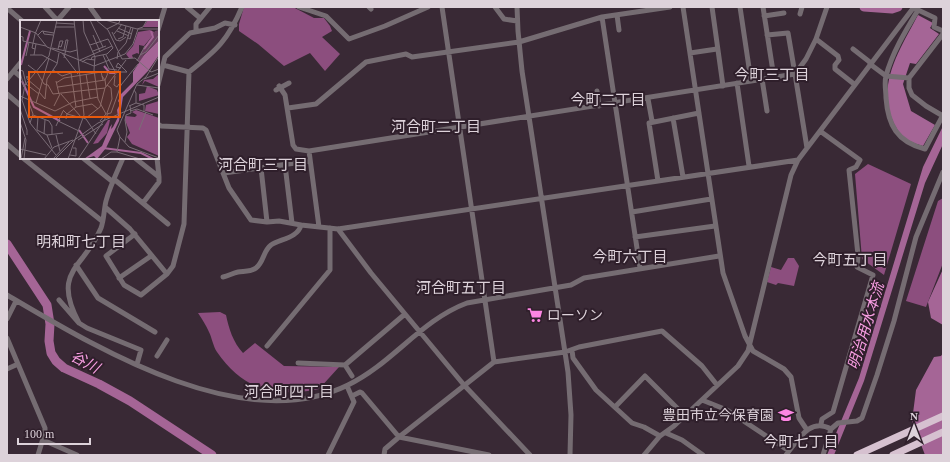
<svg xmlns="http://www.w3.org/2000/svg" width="950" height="462" font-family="'Times New Roman','Noto Sans JP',serif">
	<rect width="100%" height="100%" fill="#392935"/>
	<!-- forest -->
	<path fill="#8c4e7e" d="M 244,7 L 293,7 L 314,18 L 324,18 L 330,26 L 332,31 L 322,37 L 340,54 L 325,71 L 310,53 L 284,66 L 258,44 L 239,31 L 239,24 Z
		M 868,164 L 911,184 L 884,275 L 862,259 L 855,174 Z
		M 943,198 L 943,263 L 926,307 L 906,301 L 938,201 Z
		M 788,258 L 794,258 L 799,266 L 794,286 L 778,283 L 776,285 L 767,282 L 771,267 L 781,270 Z
		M 220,312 L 226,315 C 229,329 233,342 243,353 L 255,343 L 284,366 L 339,367 L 319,389 C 276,398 243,390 217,352 C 213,346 212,338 209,332 C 206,325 202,319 198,313 Z"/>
	<!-- water -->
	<path fill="#a56596" d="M 918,15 L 933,23 L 930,28 L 939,34 L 916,64 L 910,63 L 903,84 L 911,111 L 935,125 L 923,146 C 917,144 910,142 906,139 C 899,134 895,126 892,119 C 877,82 902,46 918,15 Z
		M 943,126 L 943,144 L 925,183 L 864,381 L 834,455 L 827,455 L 859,378 L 923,167 Z
		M 943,269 L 943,325 L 931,318 L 928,302 Z
		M 943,353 L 943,455 L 925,455 L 912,421 L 916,390 L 934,357 L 941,356 Z"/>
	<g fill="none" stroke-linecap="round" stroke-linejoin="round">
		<!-- river -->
		<path stroke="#a56596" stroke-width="9" d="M 864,7 L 892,9 L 898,7
			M 7,244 L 47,305 L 50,324 L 49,341 L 51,353 L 56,361 L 64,368 L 99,384 L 130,401 L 212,455"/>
		<!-- minor -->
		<path stroke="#756c72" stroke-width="5" d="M 45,7 L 57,20
			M 90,7 L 100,21
			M 187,7 L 200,18
			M 299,7 L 326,16 L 349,39 L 385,26 L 428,7
			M 369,7 L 371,9
			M 442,7 L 494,362
			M 495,7 L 504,19 L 517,21
			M 517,7 L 518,31 L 522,71 L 568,372 L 571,415 L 570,455
			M 683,7 L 723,273 L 745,336 L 753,351 L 784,369 L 791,377 L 799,418 L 807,430
			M 712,7 L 723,86
			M 740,7 L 751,81
			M 763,7 L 774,78
			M 7,8 L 22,21
			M 916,9 L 935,18 L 934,27 L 943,31
			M 918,10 C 906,30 892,53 886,76 C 884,83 886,90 886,98 C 888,125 897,142 925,149 L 943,115
			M 800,14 L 802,7
			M 617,15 L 619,30
			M 764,16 L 784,13
			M 602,17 L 640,268
			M 57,21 L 69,7
			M 158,30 L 165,7
			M 196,31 L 196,24 L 210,7
			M 943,34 L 909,78 L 909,88 L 912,95 L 926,106 L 943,116
			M 767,35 L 788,33 L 795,74
			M 816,39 L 838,56 L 839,60 L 835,65 L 835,69 L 854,84
			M 853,49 L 871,63
			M 690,53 L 717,49
			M 870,64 L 886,76 L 909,78
			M 163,65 L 189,72
			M 14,71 L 21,77
			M 795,74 L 806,59 L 816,39 L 827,7
			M 7,79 L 21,62
			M 762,79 L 767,111
			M 737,83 L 749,166
			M 158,85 L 165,57 L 190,33 L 215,28 L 225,23 L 235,25
			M 279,86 L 285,95 L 293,145 L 296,149 L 309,151 L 795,74 L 807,148
			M 276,90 L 289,83
			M 597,91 L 599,106
			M 7,94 L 21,106
			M 648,99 L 652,121
			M 288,108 L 316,104 L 366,62 L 406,54 L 412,57 L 519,42 L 602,17 L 670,7
			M 673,118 L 683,177
			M 158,124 L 161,126 L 203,128 L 206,130 L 229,188 L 251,220 L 267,222 L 279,221 L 301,225 L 338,229 L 798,160
			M 820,131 L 860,160 L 856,167 L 849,170 L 858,255 L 857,267 L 873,275 L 833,412 L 822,419 L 821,424
			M 7,144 L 21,156
			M 309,151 L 319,227
			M 23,158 L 102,221
			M 83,158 L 113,182
			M 135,158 L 159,177 L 157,158
			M 285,165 L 292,223
			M 261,168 L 267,222
			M 224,173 L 310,161
			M 115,180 L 168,224
			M 658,181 L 649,123 L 699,113
			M 143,203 L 159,182 L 159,177
			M 105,207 L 130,229 L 167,274 L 173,266 L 184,224 L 189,72 C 217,50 228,40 242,7
			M 632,212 L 711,199
			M 338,229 L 371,273 L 464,385 L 530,455
			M 135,234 L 106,256 L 124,285 L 141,295 L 167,274
			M 635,237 L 715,226
			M 76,265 L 98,298 L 155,332
			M 223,277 C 228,276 233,273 238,272 C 243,271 251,272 256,268 C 264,262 263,251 271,245 C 280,239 298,238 301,225
			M 119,278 L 151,256
			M 7,295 C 97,348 243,437 348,385 C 392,364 421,320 467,303 L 571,285 L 584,278 L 719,256
			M 59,300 L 79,323 L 87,328 L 141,350 L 137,364
			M 7,319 L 16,301
			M 79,323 C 51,270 84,269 101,228 C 104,220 104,209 106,201 C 110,186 117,172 123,158
			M 7,338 L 45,428 L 45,432 L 38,455
			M 267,346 L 330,270 L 330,228
			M 572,350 L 573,358 L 596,390 L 632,423 L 644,427 L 660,436
			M 157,356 L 167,340
			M 298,363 L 345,365 L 352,376
			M 345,365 L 405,314
			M 7,369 L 18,364
			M 352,396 L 360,392 L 362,393 L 399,437 L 494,362 L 565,352 L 579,347 L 662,331 L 702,366 L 717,385
			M 702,400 L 727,410 L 789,451
			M 615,407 L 645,376 L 685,416
			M 666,433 L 682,440 L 703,455
			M 43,440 L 77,455
			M 328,455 L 354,402 L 347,386
			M 384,455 L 385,449 L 399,437 L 489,455
			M 644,455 L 660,436 L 674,426 L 738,366 L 748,351 L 791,175 L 798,160 L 914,7
			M 786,455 C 798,440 810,417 831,429 L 838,423 L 857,421 L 862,418 L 877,375 L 894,321 L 916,237 L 943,172
			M 823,455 L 831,429"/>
		<!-- highway -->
		<path stroke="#d6c1d0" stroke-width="7" d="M 857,455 L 943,416
			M 893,455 L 943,432"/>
	</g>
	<!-- icons -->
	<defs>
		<symbol id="supermarket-bare" viewBox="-9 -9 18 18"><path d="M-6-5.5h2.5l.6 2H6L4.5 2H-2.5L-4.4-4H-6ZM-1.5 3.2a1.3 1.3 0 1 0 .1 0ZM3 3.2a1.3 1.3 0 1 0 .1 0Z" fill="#fd86e3" stroke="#2f1f2b" stroke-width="2.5" paint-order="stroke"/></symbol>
		<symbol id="school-bare" viewBox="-9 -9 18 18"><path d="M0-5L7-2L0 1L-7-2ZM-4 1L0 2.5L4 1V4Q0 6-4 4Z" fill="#fd86e3" stroke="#2f1f2b" stroke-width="2.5" paint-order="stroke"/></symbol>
	</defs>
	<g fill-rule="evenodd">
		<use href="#supermarket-bare" x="524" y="304" width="22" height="22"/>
		<use href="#school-bare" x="775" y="404" width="22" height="22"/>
	</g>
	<g text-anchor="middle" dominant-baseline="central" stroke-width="4" stroke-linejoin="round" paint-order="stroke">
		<!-- poi labels -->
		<g font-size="14" fill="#ddd2da" stroke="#2f1f2b" text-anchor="start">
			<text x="547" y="315">ローソン</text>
			<text x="774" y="415" text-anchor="end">豊田市立今保育園</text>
		</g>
		<!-- neighbourhood labels -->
		<g font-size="15" fill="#ddd2da" stroke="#2f1f2b">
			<text x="772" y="75">今町三丁目</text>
			<text x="608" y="100">今町二丁目</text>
			<text x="436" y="127">河合町二丁目</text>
			<text x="263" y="165">河合町三丁目</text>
			<text x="81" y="242">明和町七丁目</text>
			<text x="630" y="257">今町六丁目</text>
			<text x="850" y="260">今町五丁目</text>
			<text x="461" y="288">河合町五丁目</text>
			<text x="289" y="392">河合町四丁目</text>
			<text x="801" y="442">今町七丁目</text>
		</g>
		<!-- water labels -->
		<g font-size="15" font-style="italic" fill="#f69de1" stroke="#2f1f2b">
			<text transform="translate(866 326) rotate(-73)">明治用水本流</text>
			<text transform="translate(85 362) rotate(28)">谷川</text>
		</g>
	</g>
	<!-- overview -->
	<g transform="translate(20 20)">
		<rect width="139" height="139" fill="#392935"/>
		<path d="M 139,10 L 139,20 L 124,34 L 120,44 L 118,41 L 120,34 L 135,11 Z" fill="#6a4060"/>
		<path d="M 128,0 L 139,0 L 139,7 L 123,7 ZM 130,10 L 134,12 L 133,15 L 124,26 L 119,25 L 119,34 L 117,33 L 112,35 L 113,38 L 109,38 L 106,34 L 113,26 L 118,12 ZM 139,54 L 139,67 L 125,61 L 122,65 L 124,60 L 133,59 ZM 127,66 L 137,70 L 139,75 L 119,81 L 119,74 L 125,73 ZM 139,81 L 139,94 L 125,91 L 126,85 ZM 116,90 L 139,98 L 139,136 L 112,124 L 107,117 L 110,113 L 105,100 L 106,96 L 115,97 L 117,95 L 112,92 ZM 88,100 L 90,100 L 87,113 L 78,123 L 73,124 Z" fill="#8c4e7e"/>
		<path d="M 139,20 L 139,35 L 128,51 L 103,77 L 99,101 L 86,128 L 77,139 L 74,136 L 64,139 L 82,126 L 90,107 L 92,104 L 91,109 L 93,107 L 98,97 L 97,90 L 100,84 L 98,81 L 101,74 L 113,62 L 113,52 L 124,35 Z" fill="#a56596"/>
		<path fill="none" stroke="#a56596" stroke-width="2" d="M 124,29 L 133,17 L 131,11M 1,45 L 10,11M 84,46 L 90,53 L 95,53M 2,61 L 14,87 L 40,101M 59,110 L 68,123M 83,128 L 121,133 L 133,139"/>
		<path fill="none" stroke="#7b6d77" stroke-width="1" d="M 63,0 L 64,12 L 75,37 L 74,50 L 78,79 L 86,94M 70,0 L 83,27M 76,0 L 88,10 L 102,39 L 115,38 L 131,52 L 139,49M 85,0 L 117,9 L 123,7 L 127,0M 36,3 L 54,4M 0,7 L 16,13 L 27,27 L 74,46 L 105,34 L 113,24 L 118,9 L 139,9M 35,7 L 54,7M 98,8 L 112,14M 87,9 L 99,3 L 100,0M 23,11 L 24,14 L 33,15M 97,11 L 109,16M 92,12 L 96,20 L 100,21 L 106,17M 94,14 L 102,4M 18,15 L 22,11 L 34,13M 73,15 L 80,32M 0,16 L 3,17 L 3,21 L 26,26M 108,18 L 110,19 L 113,8M 98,19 L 103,17 L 106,6M 70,25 L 88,19 L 93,28 L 87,34 L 72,37 L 71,40M 32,28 L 50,32 L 57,30M 15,29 L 12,28 L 15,14 L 21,0M 38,29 L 40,21 L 43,21 L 41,27 L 39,26M 44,30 L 46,20 L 48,20 L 44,38M 73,31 L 86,26M 42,33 L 58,54M 10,35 L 14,35 L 16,24M 14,35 L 22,35 L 37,43M 83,35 L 89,49 L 97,50M 86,35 L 95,51M 120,35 L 126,32 L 139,15M 6,36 L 9,22M 97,39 L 98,32 L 106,23 L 111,7M 60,40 L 92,26M 117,41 L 125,26M 62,42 L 67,39 L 75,40M 8,45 L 17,52 L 24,64 L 28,65 L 33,74 L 85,68M 0,50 L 3,51 L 6,64 L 19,74M 33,50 L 42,56 L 51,53M 0,52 L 4,67M 82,52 L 88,53 L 85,60 L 82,56M 97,52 L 107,52 L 98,43 L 96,47 L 101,48M 51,53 L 56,87M 66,54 L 70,78M 95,56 L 94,65 L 97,67 L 99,64M 7,58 L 7,56 L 7,59 L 20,70M 124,59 L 139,53M 36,61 L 39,74M 36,63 L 44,58 L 81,52 L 83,60M 87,65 L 91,68 L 92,79 L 87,93M 117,65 L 139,68M 38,67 L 85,60 L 86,67M 114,70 L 116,73 L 116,83M 19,72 L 25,79 L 27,59 L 37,44 L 39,33M 41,74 L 61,97 L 66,99 L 76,114M 0,76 L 35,91 L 53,82 L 78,77M 9,83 L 13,94 L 10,103M 16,83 L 29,38M 34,86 L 40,74M 109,86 L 116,83 L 124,85 L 124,92M 0,89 L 7,110 L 7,115M 43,90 L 47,94 L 56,87 L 72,84 L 78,89M 110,91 L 117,89 L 133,95M 13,95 L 29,101 L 32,106 L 32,114M 66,98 L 80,87 L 85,68 L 106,40M 46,99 L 47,94 L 62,98M 38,101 L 59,111M 80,101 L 86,94 L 91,93 L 101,65 L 118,44M 0,102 L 6,120 L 4,139M 36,106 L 43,91M 17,110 L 27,115 L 43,113M 17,110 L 18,97M 119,110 L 126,92M 24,114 L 25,100M 27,115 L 32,128M 36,115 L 40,131M 100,117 L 109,127 L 139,138M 58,120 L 83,104M 105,122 L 107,112 L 105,100 L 106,95 L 111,93 L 110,86M 0,129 L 26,135M 36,135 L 10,103 L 2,80 L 5,65 L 29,36 L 37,0M 50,135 L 56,136 L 56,128 L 53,128M 1,139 L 5,118M 24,139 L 34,127 L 53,120M 33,139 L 49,122M 35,139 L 53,121 L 78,103 L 139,77M 48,139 L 64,95 L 54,0M 58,139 L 88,94M 81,139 L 91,132 L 97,132M 120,139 L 97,132 L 100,117 L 97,110 L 117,64 L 126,57 L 139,36"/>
		<path fill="#e8590c" fill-opacity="0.15" stroke="#e8590c" stroke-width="2" d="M 9,52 L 100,52 L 100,97 L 9,97 Z"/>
		<rect width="139" height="139" fill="none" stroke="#ddd2da" stroke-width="2"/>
	</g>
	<!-- border -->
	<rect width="950" height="462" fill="none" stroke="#ddd2da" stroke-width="16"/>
	<!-- north arrow -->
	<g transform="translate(914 426)" stroke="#2f1f2b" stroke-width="3" paint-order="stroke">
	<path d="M0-3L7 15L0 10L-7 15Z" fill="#ddd2da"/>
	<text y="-6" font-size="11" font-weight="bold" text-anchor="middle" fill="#ddd2da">N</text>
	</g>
	<!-- scale -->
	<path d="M18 438v6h72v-6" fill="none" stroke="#ddd2da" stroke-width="2"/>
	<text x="24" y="438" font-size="12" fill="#ddd2da" stroke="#2f1f2b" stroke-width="3" paint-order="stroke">100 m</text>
</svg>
